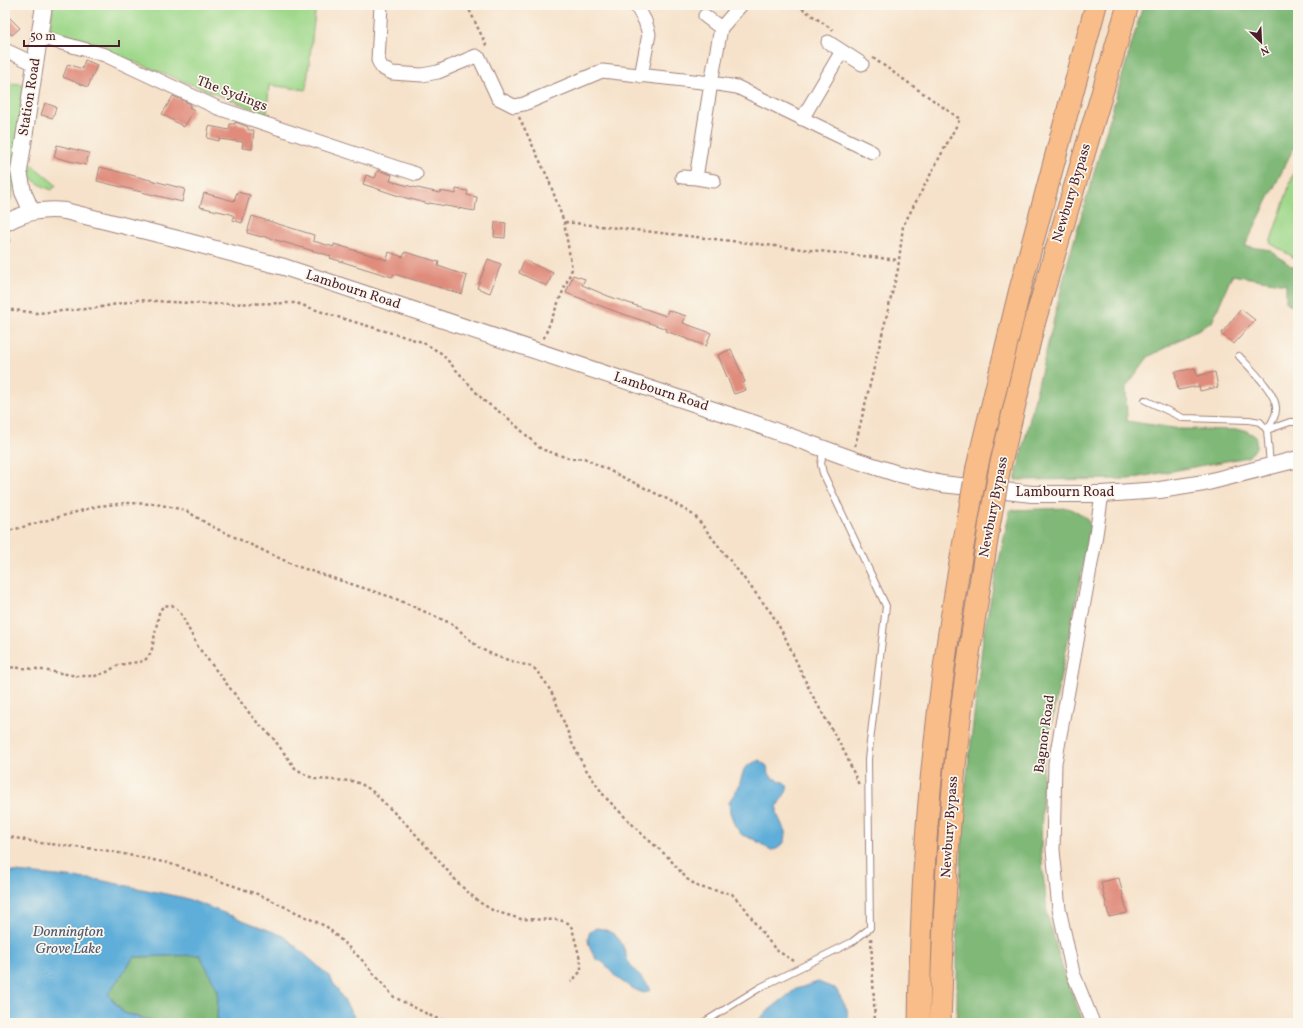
<svg xmlns="http://www.w3.org/2000/svg" width="1303" height="1028" font-family="Vollkorn,serif">
	<rect width="100%" height="100%" fill="#fbf7ec"/>
	<filter id="ink" filterUnits="userSpaceOnUse"><feTurbulence type="fractalNoise" baseFrequency=".025" numOctaves="2"/><feDisplacementMap in="SourceGraphic" scale="8" xChannelSelector="R" yChannelSelector="G"/><feConvolveMatrix kernelMatrix="1 2 1 2 8 2 1 2 1" color-interpolation-filters="sRGB"/></filter>
	<filter id="wash" filterUnits="userSpaceOnUse"><feTurbulence type="fractalNoise" baseFrequency=".012" numOctaves="4" result="noise"/><feDisplacementMap in="SourceGraphic" scale="16" xChannelSelector="R" yChannelSelector="G"/><feGaussianBlur stdDeviation="0.9" result="paint"/><feColorMatrix in="noise" values="0 0 0 0 0 0 0 0 0 0 0 0 0 0 0 0 0 1.4 0 .05"/><feComposite in="paint" operator="in"/></filter>
	<g filter="url(#wash)">
		<rect width="100%" height="100%" fill="#f6e2ca"/>
		<!-- green -->
		<path fill="#9fd88b" stroke="#747c5b" d="M 53,5 L 316,5 L 306,90 L 269,85 L 267,114 L 50,29 Z
			M 5,83 L 26,84 L 12,196 L 8,206 L 5,208 Z
			M 25,159 L 56,185 L 52,190 C 41,186 33,181 25,172 Z
			M 1298,160 L 1298,260 L 1270,243 Z"/>
		<!-- forest -->
		<path fill="#7fb877" stroke="#646c51" d="M 1143,5 L 1298,5 L 1298,139 L 1245,246 L 1270,250 L 1291,266 L 1298,267 L 1298,309 L 1286,302 L 1286,284 L 1232,275 L 1212,322 L 1148,357 L 1126,387 L 1127,421 L 1180,429 L 1245,430 L 1255,436 C 1258,446 1256,450 1248,457 L 1129,479 L 1015,480 L 1067,265 Z
			M 1068,508 C 1079,512 1087,516 1091,527 L 1043,764 L 1041,852 L 1047,913 L 1065,977 L 1084,1023 L 957,1023 L 957,931 L 965,792 L 984,630 L 1010,510 Z
			M 201,955 L 218,991 L 217,1023 L 160,1023 L 124,1013 L 108,994 L 134,957 Z"/>
		<!-- water -->
		<path fill="#5faed9" stroke="#546682" d="M 759,760 L 767,766 L 768,772 L 772,778 C 775,779 784,781 786,784 C 792,790 777,801 777,809 C 776,821 793,833 782,845 C 779,848 776,850 771,850 L 755,840 L 742,835 L 735,826 L 730,812 L 729,802 L 739,786 L 744,769 L 749,765 Z
			M 5,871 L 99,880 L 185,898 L 284,936 L 329,976 L 358,1023 L 217,1023 L 218,991 L 200,955 L 134,957 L 108,994 L 124,1013 L 160,1023 L 5,1023 Z
			M 596,928 C 609,929 620,936 624,949 C 626,953 626,957 628,961 C 633,970 641,977 648,985 L 650,988 L 649,991 L 644,993 C 634,990 625,984 616,977 C 610,972 606,961 597,960 C 591,952 585,941 590,932 Z
			M 818,982 L 836,989 L 847,1009 L 848,1023 L 755,1023 L 769,1010 L 796,989 Z"/>
		<g id="blocks">
			<!-- building -->
			<path fill="#e08c7b" d="M 5,13 L 20,28 L 12,35 L 5,28 Z
				M 85,60 L 97,65 L 88,87 L 63,77 L 68,64 L 82,69 Z
				M 173,96 L 191,104 L 189,107 L 194,110 L 184,127 L 162,114 Z
				M 45,103 L 56,107 L 53,118 L 41,115 Z
				M 235,122 L 248,127 L 248,130 L 254,130 L 252,149 L 242,148 L 243,142 L 219,139 L 219,141 L 207,138 L 209,126 L 229,130 L 230,124 L 235,124 Z
				M 57,145 L 89,153 L 86,165 L 54,157 Z
				M 100,167 L 185,189 L 182,202 L 97,181 Z
				M 378,170 L 392,175 L 390,181 L 413,187 L 440,193 L 440,191 L 456,194 L 456,189 L 468,191 L 467,195 L 477,197 L 475,211 L 429,203 L 429,204 L 399,196 L 363,184 L 366,175 L 375,178 Z
				M 237,192 L 250,195 L 242,223 L 233,220 L 234,216 L 231,214 L 200,207 L 204,193 L 234,201 Z
				M 252,216 L 314,235 L 313,241 L 334,247 L 334,244 L 387,260 L 389,252 L 403,257 L 405,252 L 439,262 L 438,266 L 467,276 L 462,294 L 394,274 L 392,277 L 330,258 L 331,256 L 262,236 L 262,237 L 247,233 Z
				M 495,222 L 506,223 L 505,238 L 494,237 Z
				M 488,259 L 501,264 L 490,293 L 477,288 Z
				M 524,260 L 553,273 L 547,286 L 519,273 Z
				M 573,275 L 585,279 L 582,285 L 608,296 L 666,316 L 668,310 L 686,316 L 683,323 L 711,333 L 706,346 L 666,331 L 667,329 L 620,313 L 566,293 Z
				M 1241,309 L 1255,320 L 1234,344 L 1221,334 Z
				M 731,349 L 745,382 L 743,383 L 746,390 L 734,394 L 718,355 Z
				M 1195,368 L 1197,376 L 1215,372 L 1218,387 L 1200,391 L 1199,386 L 1178,390 L 1175,372 Z
				M 1119,878 L 1127,913 L 1109,917 L 1101,882 Z"/>
		</g>
	</g>
	<g filter="url(#ink)">
		<use href="#blocks" fill-opacity="0" stroke="#a0807a" stroke-width="1"/>
		<g fill="none" stroke-linecap="round" stroke-linejoin="round">
			<defs>
				<path id="service" d="M 1239,356 C 1250,368 1278,394 1276,410 C 1276,417 1270,425 1267,430
					M 1145,400 L 1183,418 L 1249,420 L 1260,422 L 1267,430 L 1270,465
					M 1267,430 L 1290,422 L 1298,422
					M 703,1023 L 761,987 L 852,942 L 870,928 L 868,759 L 886,606 L 823,473 L 821,465 L 823,450"/>
				<path id="minor" d="M 381,5 L 378,60 L 382,68 L 392,73 L 422,75 L 438,72 L 476,56 L 480,59 L 498,98 L 514,106 L 524,104 L 602,71 L 711,83 L 696,178 L 714,181
					M 636,5 L 645,21 L 649,34 L 641,76
					M 741,5 L 721,28 L 711,83 L 737,87 L 872,152
					M 705,16 L 721,28
					M 40,37 L 105,55 L 218,108 L 416,174
					M 828,42 L 842,51
					M 5,50 L 35,64
					M 802,119 L 842,51 L 862,64
					M 682,177 L 696,178
					M 1093,1023 L 1073,973 L 1059,909 L 1053,850 L 1055,763 L 1095,541 L 1102,494"/>
				<path id="tertiary" d="M 32,212 L 23,192 L 19,171 L 44,5
					M 5,223 C 25,212 43,208 65,211 L 174,238 L 284,267 L 753,423 L 852,459 L 895,473 L 942,484 L 1032,494 L 1102,494 L 1160,490 L 1204,483 L 1298,459"/>
				<path id="trunk" d="M 977,467 L 1019,293 L 1096,5
					M 1000,467 L 1034,324 L 1128,5
					M 919,1023 C 920,957 922,892 927,826 C 935,723 949,620 968,518
					M 940,1023 C 943,941 946,860 954,778 C 961,692 977,606 990,521"/>
			</defs>
			<!-- service casing -->
			<use href="#service" stroke="#a0807a" stroke-width="8"/>
			<!-- minor casing -->
			<use href="#minor" stroke="#a0807a" stroke-width="15"/>
			<!-- tertiary casing -->
			<use href="#tertiary" stroke="#a0807a" stroke-width="18"/>
			<!-- trunk casing -->
			<use href="#trunk" stroke="#a0807a" stroke-width="23"/>
			<!-- path -->
			<path stroke="#a0807a" stroke-width="2.5" stroke-dasharray="3 3" stroke-linecap="butt" d="M 467,5 L 487,47
				M 797,5 L 833,30
				M 519,117 L 548,178 L 564,222 L 572,269 L 543,340
				M 565,222 L 898,260
				M 5,245 L 9,243 L 10,236
				M 5,309 L 37,313 L 96,308 L 138,300 L 206,304 L 296,303 L 331,315 L 422,342 L 441,353 L 484,401 L 508,418 L 541,449 L 571,459 L 584,458 L 669,500 L 695,516 L 772,614 L 785,637 L 811,693 L 845,753 L 859,785
				M 855,446 L 898,269 L 903,226 L 960,119 L 873,58
				M 5,532 L 98,506 L 127,503 L 156,504 L 185,510 L 211,526 L 296,566 L 394,598 L 448,622 L 457,628 L 479,648 L 498,657 L 529,666 L 535,669 L 546,683 L 554,697 L 572,743 L 585,768 L 605,797 L 644,836 L 667,856 L 687,879 L 699,887 L 732,894 L 745,908 L 757,926 L 776,950 L 794,961
				M 5,667 L 37,669 L 77,676 L 95,676 L 107,672 L 118,665 L 144,661 L 149,656 L 152,649 L 159,613 C 161,607 165,605 172,605 L 177,609 L 181,614 L 198,647 L 254,719 L 273,738 L 295,768 L 306,775 L 315,779 L 352,781 L 361,784 L 371,790 L 411,829 L 460,885 L 479,902 L 494,911 L 521,919 L 560,920 L 568,923 L 572,928 L 581,963 L 581,971 L 571,982
				M 5,836 L 41,843 L 104,850 L 168,863 L 260,895 L 327,927 L 361,959 L 394,997 L 435,1018 L 457,1023
				M 871,938 L 875,1023"/>
			<!-- service -->
			<use href="#service" stroke="#fff" stroke-width="6"/>
			<!-- minor -->
			<use href="#minor" stroke="#fff" stroke-width="13"/>
			<!-- tertiary -->
			<use href="#tertiary" stroke="#fff" stroke-width="16"/>
			<!-- trunk -->
			<use href="#trunk" stroke="#f8bd88" stroke-width="21"/>
			<defs>
				<path id="trunk-bridge" d="M 968,518 L 977,467
					M 990,521 L 1000,467"/>
			</defs>
			<!-- trunk-bridge casing -->
			<use href="#trunk-bridge" stroke="#a0807a" stroke-width="23" stroke-linecap="butt"/>
			<!-- trunk-bridge -->
			<use href="#trunk-bridge" stroke="#f8bd88" stroke-width="21"/>
		</g>
	</g>
	<g text-anchor="middle" dominant-baseline="central" stroke-width="3.5" stroke-linejoin="round" paint-order="stroke">
		<!-- street labels -->
		<g font-size="14" fill="#4a1f2b" stroke="#fbf7ec">
			<text transform="translate(232 94) rotate(21)">The Sydings</text>
			<text transform="translate(30 97) rotate(-81)">Station Road</text>
			<text transform="translate(1072 193) rotate(-73)">Newbury Bypass</text>
			<text transform="translate(353 290) rotate(18)">Lambourn Road</text>
			<text transform="translate(661 392) rotate(18)">Lambourn Road</text>
			<text x="1065" y="492">Lambourn Road</text>
			<text transform="translate(994 507) rotate(-79)">Newbury Bypass</text>
			<text transform="translate(1045 734) rotate(-82)">Bagnor Road</text>
			<text transform="translate(950 827) rotate(-86)">Newbury Bypass</text>
		</g>
		<!-- water labels -->
		<g font-size="15" font-style="italic" fill="#525871" stroke="#fbf7ec">
			<text x="68" y="932">Donnington<tspan x="68" dy="17">Grove Lake</tspan></text>
		</g>
	</g>
	<!-- margin -->
	<rect width="1303" height="1028" fill="none" stroke="#fbf7ec" stroke-width="20"/>
	<!-- north arrow -->
	<g transform="translate(1261 42) rotate(156)" stroke="#fbf7ec" stroke-width="3" paint-order="stroke">
	<path d="M0-3L7 15L0 10L-7 15Z" fill="#4a1f2b"/>
	<text y="-6" font-size="11" font-weight="bold" text-anchor="middle" fill="#4a1f2b">N</text>
	</g>
	<!-- scale -->
	<path d="M24 40v6h95v-6" fill="none" stroke="#4a1f2b" stroke-width="2"/>
	<text x="30" y="40" font-size="12" fill="#4a1f2b" stroke="#fbf7ec" stroke-width="3" paint-order="stroke">50 m</text>
</svg>
